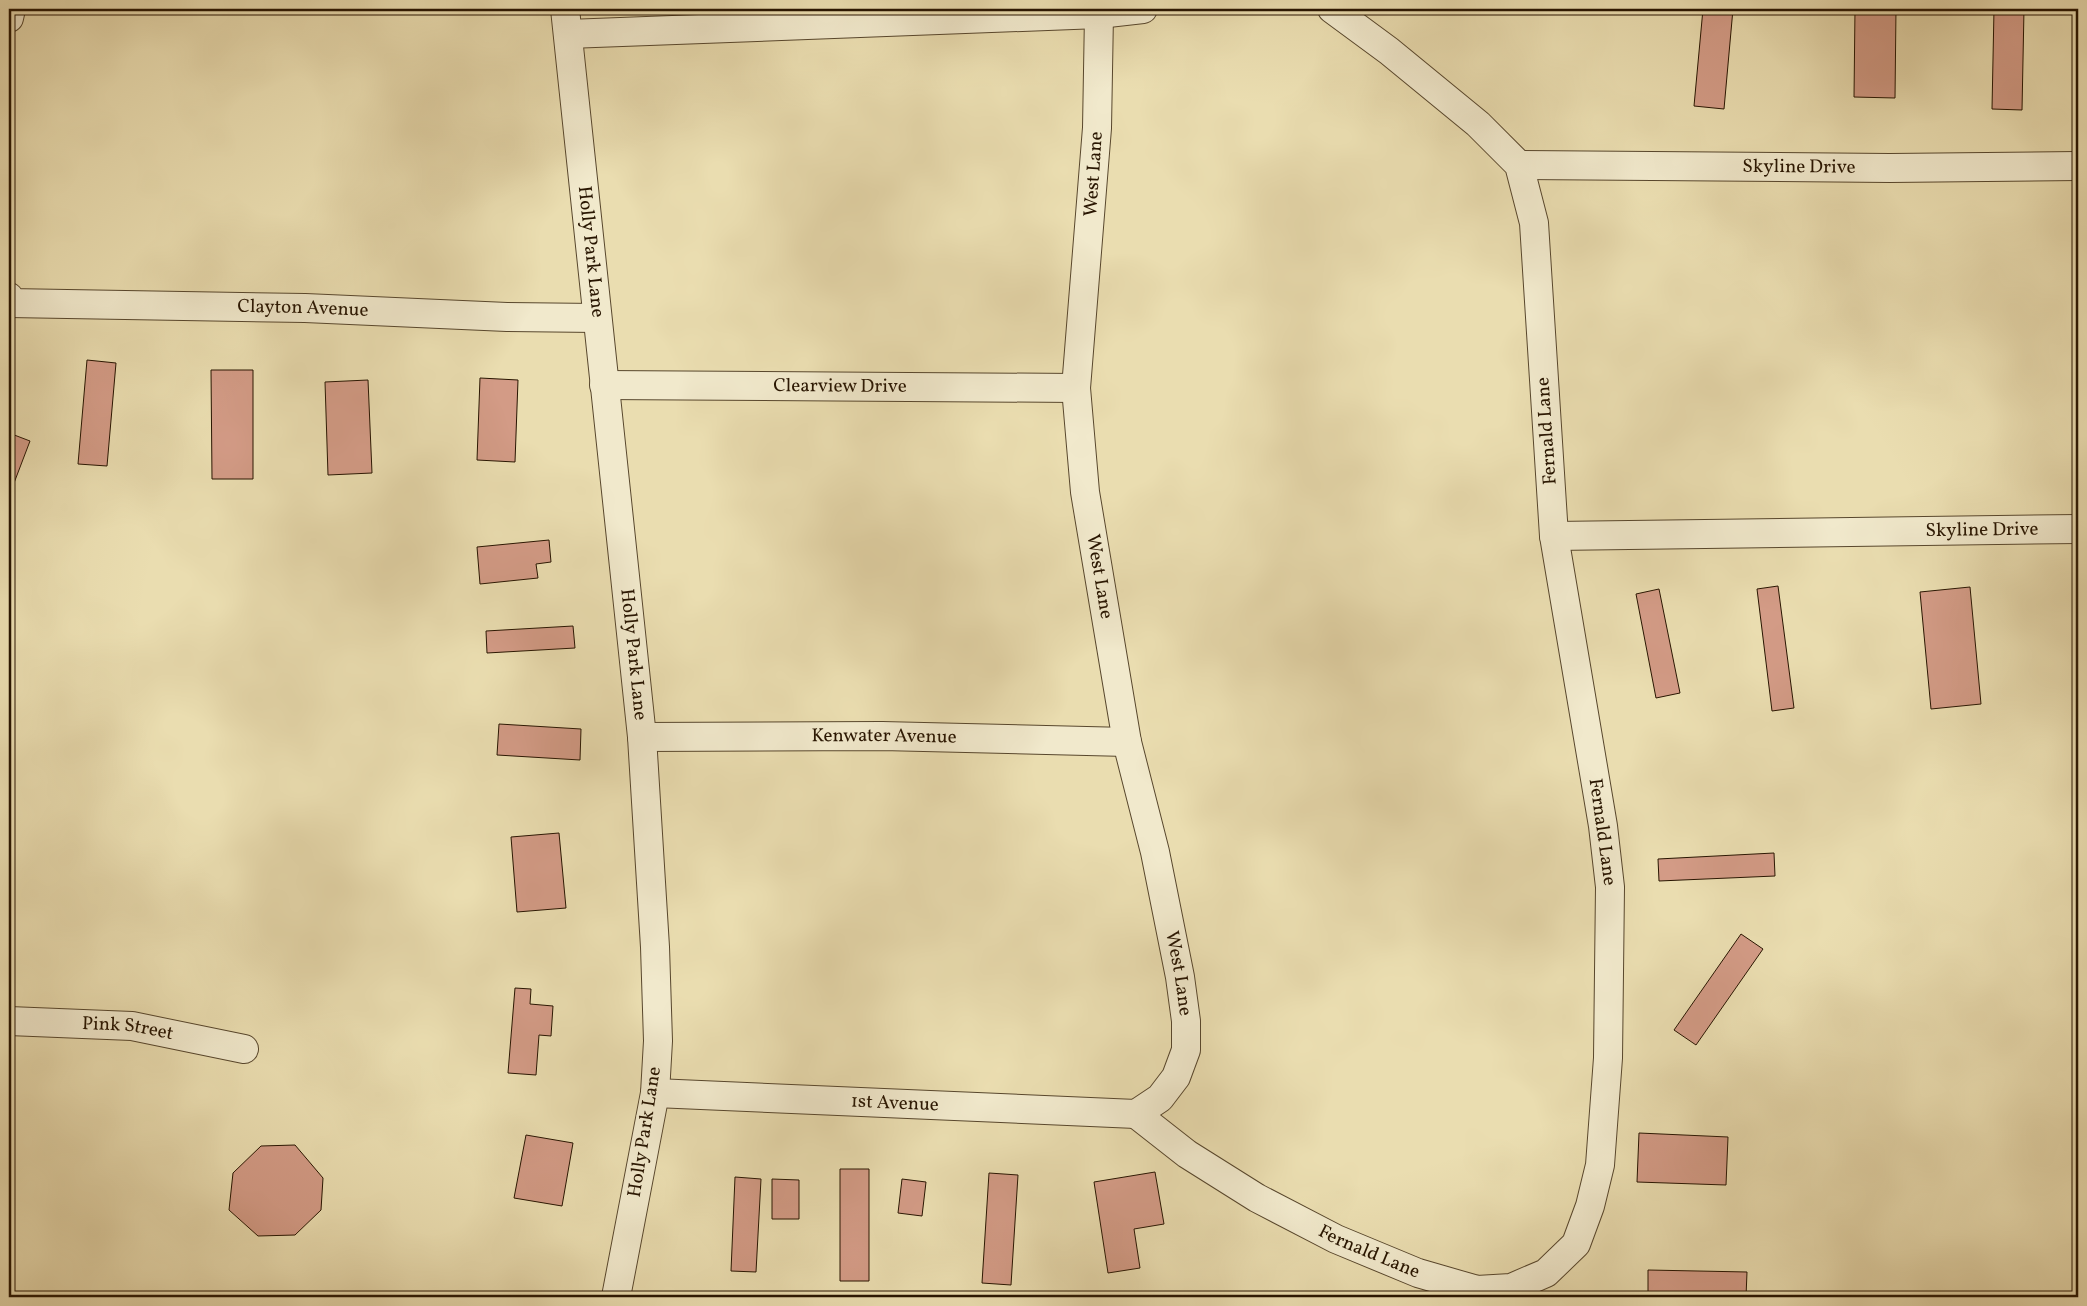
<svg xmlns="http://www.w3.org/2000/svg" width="2087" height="1306" font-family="Vollkorn,serif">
	<rect width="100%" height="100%" fill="#eaddb0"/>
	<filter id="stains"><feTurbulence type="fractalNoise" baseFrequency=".004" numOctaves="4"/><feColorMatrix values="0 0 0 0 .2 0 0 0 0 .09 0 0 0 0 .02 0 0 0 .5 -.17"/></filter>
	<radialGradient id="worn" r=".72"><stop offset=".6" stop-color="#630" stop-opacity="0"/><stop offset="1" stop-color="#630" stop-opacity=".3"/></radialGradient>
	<!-- building -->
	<path fill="#d39b86" stroke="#281501" d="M 1703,9 L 1733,9 L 1724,109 L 1694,106 Z
		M 1855,9 L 1896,9 L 1895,98 L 1854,97 Z
		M 1994,9 L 2024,9 L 2022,110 L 1992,109 Z
		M 87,360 L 116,363 L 107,466 L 78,464 Z
		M 211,370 L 253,370 L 253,479 L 212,479 Z
		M 480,378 L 518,380 L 515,462 L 477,460 Z
		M 368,380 L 372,473 L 328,475 L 325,382 Z
		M 9,433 L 30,441 L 14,483 L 9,481 Z
		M 549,540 L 551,562 L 536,564 L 538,578 L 480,584 L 477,547 Z
		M 1778,586 L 1794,708 L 1772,711 L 1757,589 Z
		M 1970,587 L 1981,704 L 1931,709 L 1920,592 Z
		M 1659,589 L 1680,693 L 1656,698 L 1636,594 Z
		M 573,626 L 575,648 L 487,653 L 486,631 Z
		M 499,724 L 581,729 L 580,760 L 497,755 Z
		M 559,833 L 566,908 L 517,912 L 511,837 Z
		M 1774,853 L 1775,876 L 1659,881 L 1658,859 Z
		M 1741,934 L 1763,949 L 1696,1045 L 1674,1030 Z
		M 515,988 L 531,989 L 530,1004 L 553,1006 L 551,1036 L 539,1035 L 536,1075 L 508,1073 Z
		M 1639,1133 L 1728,1137 L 1726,1185 L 1637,1182 Z
		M 526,1135 L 573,1143 L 562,1206 L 514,1198 Z
		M 295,1145 L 323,1178 L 321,1210 L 295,1235 L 258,1236 L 229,1210 L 233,1173 L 261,1146 Z
		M 840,1169 L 869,1169 L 869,1281 L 840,1281 Z
		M 1155,1172 L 1164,1224 L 1134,1229 L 1140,1268 L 1108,1273 L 1094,1182 Z
		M 989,1173 L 1018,1175 L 1011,1285 L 982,1283 Z
		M 735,1177 L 761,1179 L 756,1272 L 731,1271 Z
		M 772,1179 L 799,1180 L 799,1219 L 772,1219 Z
		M 902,1179 L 926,1182 L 922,1216 L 898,1213 Z
		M 1648,1270 L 1747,1272 L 1746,1297 L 1648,1296 Z"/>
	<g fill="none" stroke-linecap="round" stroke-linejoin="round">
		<defs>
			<g id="minor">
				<path id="s1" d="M 565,9 L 642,737 L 655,947 L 658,1041 L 655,1093 L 616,1297"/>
				<path id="s2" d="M 1099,14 L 1097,128 L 1076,388 L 1085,492 L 1127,742 L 1155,852 L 1180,977 L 1186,1021 L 1186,1050 L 1176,1077 L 1160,1098 L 1136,1114"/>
				<path d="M 9,18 L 11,9"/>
				<path d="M 568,34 L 1099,14 L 1143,9"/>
				<path id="s3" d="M 1519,165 L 1890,168 L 2078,166"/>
				<path id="s4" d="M 9,297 L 9,303 L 305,308 L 507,317 L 597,318"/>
				<path id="s5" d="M 604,385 L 1076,388"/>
				<path id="s6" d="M 1554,536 L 2078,529"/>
				<path id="s7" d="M 642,737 L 882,736 L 1127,742"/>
				<path id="s8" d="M 9,1021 L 132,1026 L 244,1049"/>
				<path id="s9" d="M 655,1093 L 1136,1114"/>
				<path id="s10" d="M 1136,1114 L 1187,1154 L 1257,1198 L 1336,1239 L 1418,1273 L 1477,1290 L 1511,1288 L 1546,1273 L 1576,1244 L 1590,1206 L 1600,1165 L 1608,1058 L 1610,887 L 1603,826 L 1554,536 L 1534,223 L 1519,165 L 1478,124 L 1389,51 L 1332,9"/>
			</g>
		</defs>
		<!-- minor casing -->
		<use href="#minor" stroke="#58472d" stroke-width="30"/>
		<!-- minor -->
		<use href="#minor" stroke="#f1e9cc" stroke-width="28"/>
	</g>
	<g text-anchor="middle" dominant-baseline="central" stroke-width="4.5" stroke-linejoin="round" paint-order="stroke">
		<!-- street labels -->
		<g font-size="19" fill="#281501" stroke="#f1e9cc">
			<text stroke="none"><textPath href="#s3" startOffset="280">Skyline Drive</textPath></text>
			<text transform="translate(1094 174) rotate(-86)">West Lane</text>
			<text stroke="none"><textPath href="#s1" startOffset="244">Holly Park Lane</textPath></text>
			<text stroke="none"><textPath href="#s4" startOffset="300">Clayton Avenue</textPath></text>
			<text stroke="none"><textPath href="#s5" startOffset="236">Clearview Drive</textPath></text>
			<text transform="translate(1547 431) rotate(-94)">Fernald Lane</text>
			<text stroke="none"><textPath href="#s6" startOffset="428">Skyline Drive</textPath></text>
			<text stroke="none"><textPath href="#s2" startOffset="565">West Lane</textPath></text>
			<text stroke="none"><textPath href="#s1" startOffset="649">Holly Park Lane</textPath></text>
			<text stroke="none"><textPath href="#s7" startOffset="242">Kenwater Avenue</textPath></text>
			<text transform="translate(1602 832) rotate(82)">Fernald Lane</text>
			<text stroke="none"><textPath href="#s2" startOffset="970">West Lane</textPath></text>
			<text stroke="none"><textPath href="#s8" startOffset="119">Pink Street</textPath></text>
			<text stroke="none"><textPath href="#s9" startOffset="240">1st Avenue</textPath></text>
			<text transform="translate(645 1132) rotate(-81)">Holly Park Lane</text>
			<text stroke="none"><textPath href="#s10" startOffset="272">Fernald Lane</textPath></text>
		</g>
	</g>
	<!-- margin -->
	<rect width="2087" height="1306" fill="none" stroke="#eaddb0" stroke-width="30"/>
	<rect x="10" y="10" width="2067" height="1286" fill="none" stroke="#281501" stroke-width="2.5"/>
	<rect x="15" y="15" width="2057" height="1276" fill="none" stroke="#281501"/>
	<rect width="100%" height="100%" filter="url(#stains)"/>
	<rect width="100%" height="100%" fill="url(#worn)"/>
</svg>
